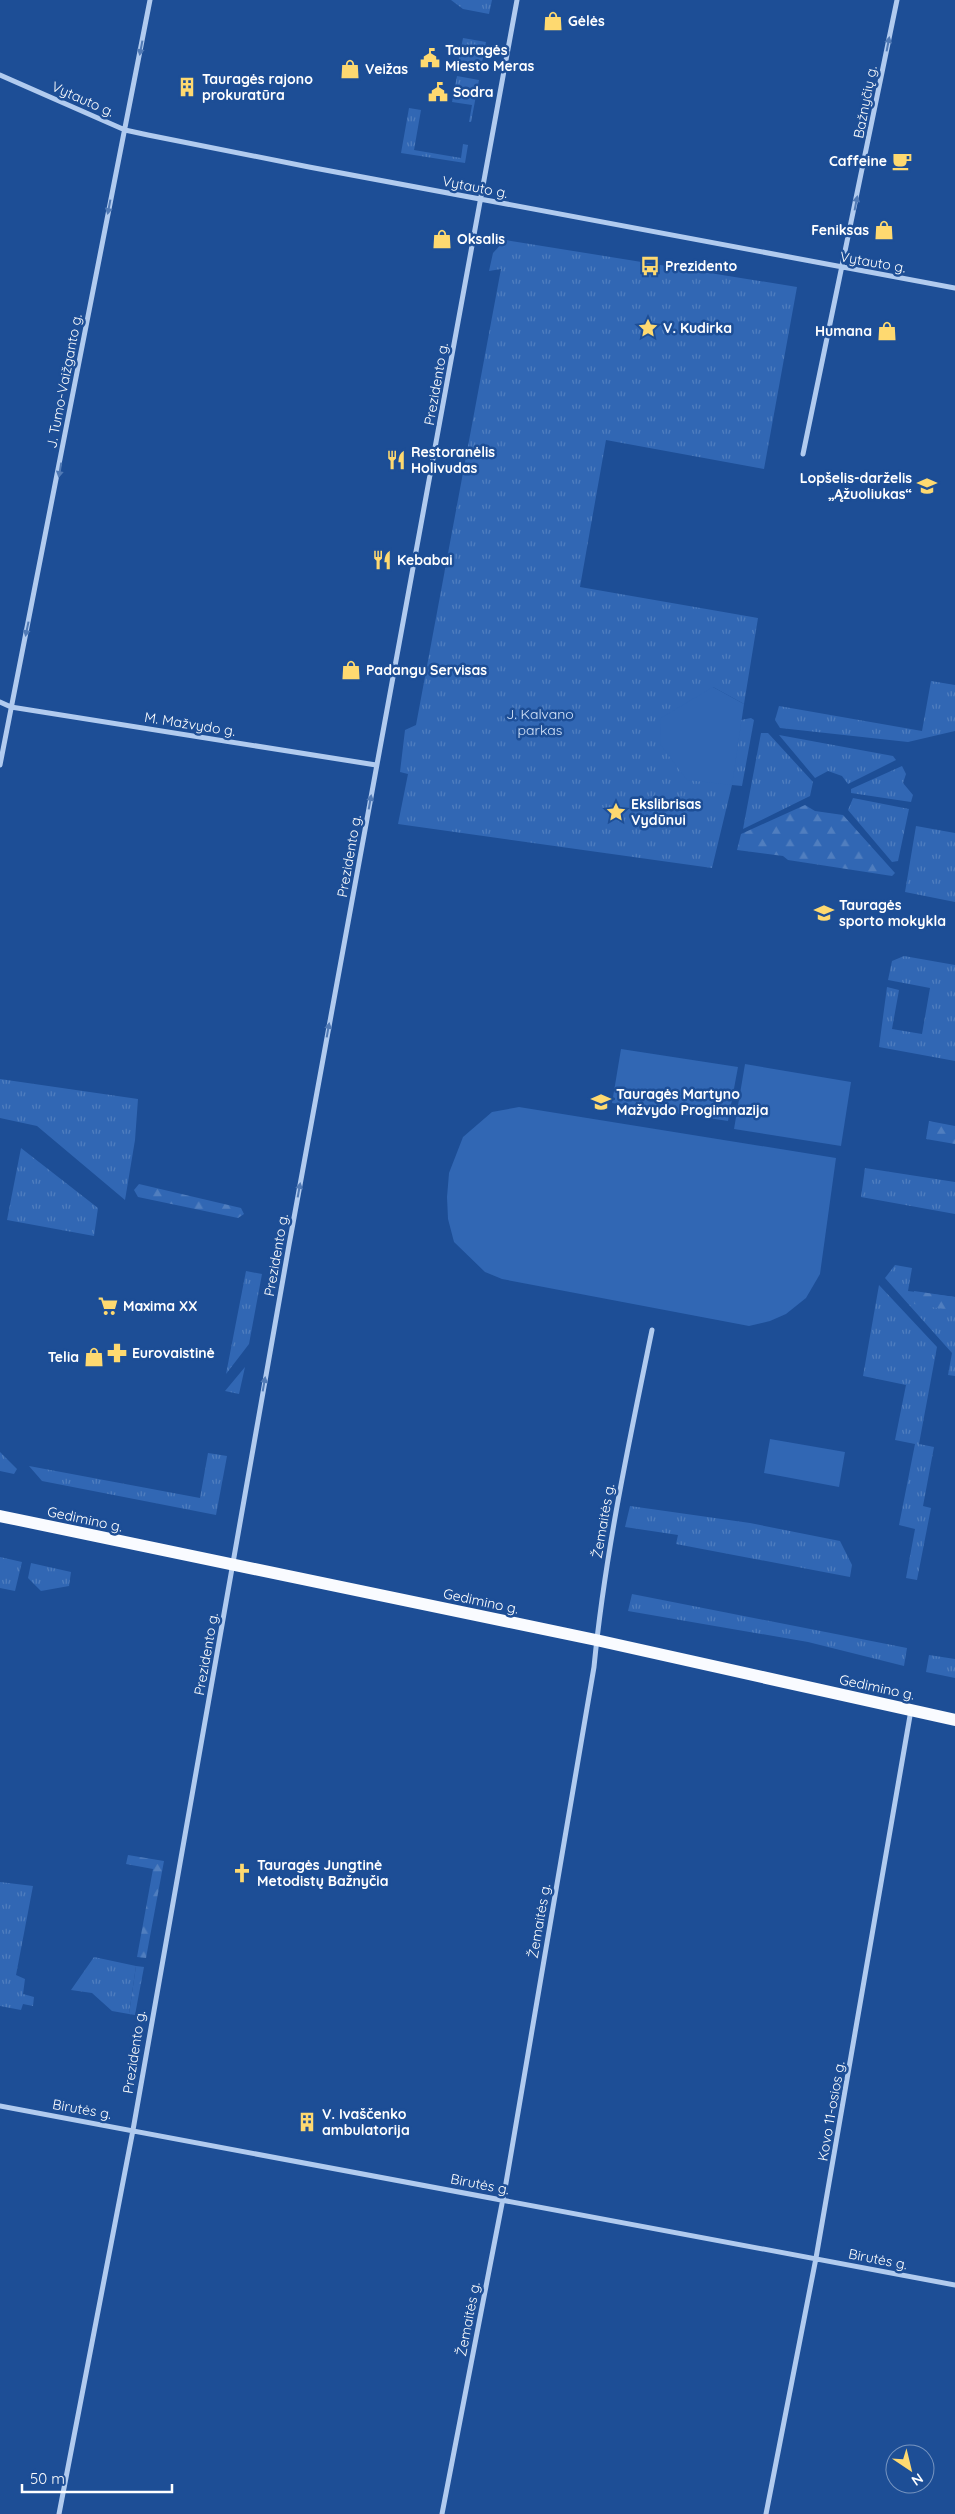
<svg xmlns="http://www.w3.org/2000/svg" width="955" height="2514" font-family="Quicksand,sans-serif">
	<defs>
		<pattern id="grass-tufts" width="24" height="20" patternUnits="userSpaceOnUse" patternTransform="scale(1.25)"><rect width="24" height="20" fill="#3167b4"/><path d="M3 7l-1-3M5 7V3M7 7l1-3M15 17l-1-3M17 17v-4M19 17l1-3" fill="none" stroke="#507ebf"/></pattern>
		<pattern id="forest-firs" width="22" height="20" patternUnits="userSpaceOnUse" patternTransform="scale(1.25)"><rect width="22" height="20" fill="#3167b4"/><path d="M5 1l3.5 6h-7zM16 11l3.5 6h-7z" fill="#507ebf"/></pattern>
	</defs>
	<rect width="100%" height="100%" fill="#1d4e96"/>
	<!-- grass -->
	<path fill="url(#grass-tufts)" d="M 451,0 L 492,0 L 489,14 L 463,9 Z
		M 463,38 L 486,42 L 481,68 L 458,63 Z
		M 457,76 L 479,80 L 471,122 L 469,122 L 472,105 L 452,102 Z
		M 409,108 L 421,110 L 414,150 L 461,158 L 463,144 L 468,145 L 465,163 L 401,153 Z
		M 505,240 L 797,287 L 764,469 L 606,440 L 580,587 L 758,618 L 744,704 L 713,687 L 731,785 L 741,720 L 751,718 L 754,720 L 742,786 L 732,785 L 712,868 L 398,824 L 408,774 L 400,772 L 405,730 L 416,725 L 501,269 L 489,271 L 493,253 Z
		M 931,681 L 955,685 L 955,731 L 908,742 L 780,728 L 775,720 L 779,706 L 922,731 Z
		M 761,733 L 768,733 L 813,782 L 810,796 L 743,829 Z
		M 779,735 L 893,756 L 896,760 L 848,784 L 842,776 L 828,771 L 815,778 Z
		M 902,766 L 906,774 L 903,783 L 913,795 L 911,802 L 851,793 L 851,789 Z
		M 853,798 L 909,809 L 898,861 L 892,862 L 848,810 Z
		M 916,826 L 955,833 L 955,902 L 905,892 Z
		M 904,956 L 955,965 L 955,1061 L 879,1047 L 887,987 L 899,990 L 892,1029 L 922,1034 L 930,988 L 888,980 L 892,961 Z
		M 0,1079 L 138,1099 L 135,1140 L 125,1200 L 37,1126 L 0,1118 Z
		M 21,1148 L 98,1208 L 94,1236 L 7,1220 Z
		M 865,1168 L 955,1182 L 955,1214 L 861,1197 Z
		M 895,1265 L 912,1268 L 908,1291 L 955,1297 L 955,1376 L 948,1375 L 952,1353 L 885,1278 Z
		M 246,1271 L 262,1274 L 249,1344 L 226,1374 Z
		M 879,1285 L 937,1347 L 919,1444 L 934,1447 L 923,1506 L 931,1508 L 917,1580 L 906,1578 L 915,1529 L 899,1525 L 915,1444 L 895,1440 L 906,1385 L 863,1376 Z
		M 245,1367 L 239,1394 L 225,1391 Z
		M 0,1452 L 17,1469 L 14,1474 L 0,1471 Z
		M 208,1453 L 227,1456 L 216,1515 L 42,1481 L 29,1466 L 200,1498 Z
		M 630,1506 L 750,1523 L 840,1541 L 852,1565 L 850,1577 L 676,1544 L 678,1535 L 625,1527 Z
		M 0,1557 L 22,1562 L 15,1591 L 0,1588 Z
		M 31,1563 L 71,1572 L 69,1586 L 41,1591 L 28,1578 Z
		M 632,1594 L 907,1648 L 904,1666 L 808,1642 L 628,1611 Z
		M 929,1655 L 955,1659 L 955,1678 L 926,1672 Z
		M 0,1882 L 33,1886 L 16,1975 L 25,1979 L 23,1994 L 34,1997 L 33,2006 L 23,2004 L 21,2010 L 0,2006 Z
		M 94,1957 L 136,1966 L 129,2014 L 112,2011 L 92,1993 L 71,1990 Z"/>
	<!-- forest -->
	<path fill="url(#forest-firs)" d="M 805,805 L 815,811 L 843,815 L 895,873 L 892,876 L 788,860 L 783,856 L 737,850 L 741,834 Z
		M 929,1121 L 955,1126 L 955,1144 L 926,1139 Z
		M 139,1184 L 241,1208 L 244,1214 L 238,1218 L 138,1197 L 134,1190 Z
		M 914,1291 L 955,1297 L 955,1311 L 914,1304 Z
		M 128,1855 L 164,1861 L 146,1958 L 137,1957 L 153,1869 L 126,1864 Z
		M 136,1966 L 144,1967 L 135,2015 L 129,2014 Z"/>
	<!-- pitch -->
	<path fill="#3167b4" d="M 713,687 L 744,704 L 732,785 L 687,780 L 660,744 L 661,718 Z
		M 621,1049 L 738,1067 L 728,1121 L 612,1103 Z
		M 745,1064 L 851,1082 L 841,1146 L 734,1129 Z
		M 519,1107 L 836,1158 L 820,1274 L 806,1298 L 786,1314 L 770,1321 L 749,1326 L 502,1279 L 485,1272 L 454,1242 L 448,1219 L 447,1197 L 449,1173 L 463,1137 L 492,1112 Z
		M 770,1439 L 845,1452 L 839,1487 L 764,1473 Z"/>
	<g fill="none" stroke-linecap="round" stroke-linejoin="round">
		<!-- street -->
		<path stroke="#b1cbef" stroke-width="5" d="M 0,75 L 125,130 L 148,135 L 309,167 L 955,288
			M 803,454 L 897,0
			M 0,702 L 11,707 L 376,765
			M 0,765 L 150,0
			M 0,2106 L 955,2285
			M 59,2514 L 133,2130 L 289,1245 L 517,0
			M 442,2514 L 506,2183 L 594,1667 C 605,1554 629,1442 652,1330
			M 766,2514 L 816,2258 L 911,1710"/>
		<!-- primary -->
		<path stroke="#f9fbff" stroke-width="12" d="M 0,1516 L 596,1640 L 955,1720"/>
	</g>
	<!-- one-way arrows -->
	<defs><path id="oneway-solid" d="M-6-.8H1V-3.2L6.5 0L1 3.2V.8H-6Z" transform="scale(1.25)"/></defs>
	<g fill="#517ab5">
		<use href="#oneway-solid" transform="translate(888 44) rotate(-79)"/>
		<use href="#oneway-solid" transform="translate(141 48) rotate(101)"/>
		<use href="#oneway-solid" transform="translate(856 203) rotate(-79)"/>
		<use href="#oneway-solid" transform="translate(109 207) rotate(101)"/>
		<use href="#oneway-solid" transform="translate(60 470) rotate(100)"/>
		<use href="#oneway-solid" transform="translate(27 629) rotate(102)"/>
		<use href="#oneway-solid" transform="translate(370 802) rotate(-80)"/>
		<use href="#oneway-solid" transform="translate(328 1030) rotate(-80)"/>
		<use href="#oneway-solid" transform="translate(299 1190) rotate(-80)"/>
		<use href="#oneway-solid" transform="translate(264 1384) rotate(-80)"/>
	</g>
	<!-- icons -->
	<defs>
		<symbol id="shop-bare" viewBox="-9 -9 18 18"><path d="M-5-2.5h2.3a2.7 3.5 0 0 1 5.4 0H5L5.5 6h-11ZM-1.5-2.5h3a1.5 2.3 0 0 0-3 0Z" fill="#fed970" stroke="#1d4e96" stroke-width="2.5" paint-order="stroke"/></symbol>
		<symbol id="civic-bare" viewBox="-9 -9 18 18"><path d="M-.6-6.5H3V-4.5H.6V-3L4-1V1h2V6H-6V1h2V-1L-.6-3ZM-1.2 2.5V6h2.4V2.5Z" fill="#fed970" stroke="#1d4e96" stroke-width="2.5" paint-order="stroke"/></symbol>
		<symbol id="building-bare" viewBox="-9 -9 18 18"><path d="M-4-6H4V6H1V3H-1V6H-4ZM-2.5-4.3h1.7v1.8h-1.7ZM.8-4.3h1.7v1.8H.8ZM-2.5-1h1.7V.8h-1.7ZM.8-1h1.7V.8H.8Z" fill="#fed970" stroke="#1d4e96" stroke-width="2.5" paint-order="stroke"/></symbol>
		<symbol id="cafe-bare" viewBox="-9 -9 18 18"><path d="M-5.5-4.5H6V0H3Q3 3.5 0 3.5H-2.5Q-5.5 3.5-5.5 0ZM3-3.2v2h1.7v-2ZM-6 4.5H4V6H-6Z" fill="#fed970" stroke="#1d4e96" stroke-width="2.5" paint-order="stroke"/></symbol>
		<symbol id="bus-bare" viewBox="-9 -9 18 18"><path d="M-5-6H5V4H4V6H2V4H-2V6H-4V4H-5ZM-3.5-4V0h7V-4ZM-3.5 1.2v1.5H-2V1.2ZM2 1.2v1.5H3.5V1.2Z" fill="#fed970" stroke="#1d4e96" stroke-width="2.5" paint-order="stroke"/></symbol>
		<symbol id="sight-bare" viewBox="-9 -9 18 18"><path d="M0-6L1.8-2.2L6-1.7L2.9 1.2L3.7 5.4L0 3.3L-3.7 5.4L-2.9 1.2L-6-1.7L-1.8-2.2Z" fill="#fed970" stroke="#1d4e96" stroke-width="2.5" paint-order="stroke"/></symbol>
		<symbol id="restaurant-bare" viewBox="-9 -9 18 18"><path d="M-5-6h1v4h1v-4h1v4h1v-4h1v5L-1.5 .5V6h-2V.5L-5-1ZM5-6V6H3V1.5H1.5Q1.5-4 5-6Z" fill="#fed970" stroke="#1d4e96" stroke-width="2.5" paint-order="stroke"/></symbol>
		<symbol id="school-bare" viewBox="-9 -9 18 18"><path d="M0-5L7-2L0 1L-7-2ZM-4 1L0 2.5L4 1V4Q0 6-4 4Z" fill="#fed970" stroke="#1d4e96" stroke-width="2.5" paint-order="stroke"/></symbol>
		<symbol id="supermarket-bare" viewBox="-9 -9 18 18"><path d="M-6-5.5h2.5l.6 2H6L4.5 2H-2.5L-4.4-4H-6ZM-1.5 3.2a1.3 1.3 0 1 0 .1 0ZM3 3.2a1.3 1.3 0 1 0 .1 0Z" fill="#fed970" stroke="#1d4e96" stroke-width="2.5" paint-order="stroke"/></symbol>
		<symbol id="pharmacy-bare" viewBox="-9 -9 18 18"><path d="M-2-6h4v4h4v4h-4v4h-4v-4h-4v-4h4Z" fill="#fed970" stroke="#1d4e96" stroke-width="2.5" paint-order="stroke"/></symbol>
		<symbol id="church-bare" viewBox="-9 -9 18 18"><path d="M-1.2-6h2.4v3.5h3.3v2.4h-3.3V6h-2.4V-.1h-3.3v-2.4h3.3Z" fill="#fed970" stroke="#1d4e96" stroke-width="2.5" paint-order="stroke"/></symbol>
	</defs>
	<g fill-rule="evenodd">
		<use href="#shop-bare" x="539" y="7" width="28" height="28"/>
		<use href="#civic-bare" x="416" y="44" width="28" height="28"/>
		<use href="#shop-bare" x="336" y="55" width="28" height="28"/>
		<use href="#building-bare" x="173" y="73" width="28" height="28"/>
		<use href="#civic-bare" x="424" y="78" width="28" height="28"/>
		<use href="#cafe-bare" x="888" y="147" width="28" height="28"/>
		<use href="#shop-bare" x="870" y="216" width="28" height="28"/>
		<use href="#shop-bare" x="428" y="225" width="28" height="28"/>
		<use href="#bus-bare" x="636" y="252" width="28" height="28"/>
		<use href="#sight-bare" x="634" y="314" width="28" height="28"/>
		<use href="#shop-bare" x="873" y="317" width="28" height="28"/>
		<use href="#restaurant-bare" x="382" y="446" width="28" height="28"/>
		<use href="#school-bare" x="913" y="472" width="28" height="28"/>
		<use href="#restaurant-bare" x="368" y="546" width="28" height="28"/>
		<use href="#shop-bare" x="337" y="656" width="28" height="28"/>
		<use href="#sight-bare" x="602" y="798" width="28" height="28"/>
		<use href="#school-bare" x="810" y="899" width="28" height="28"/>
		<use href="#school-bare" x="587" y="1088" width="28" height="28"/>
		<use href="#supermarket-bare" x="94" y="1292" width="28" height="28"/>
		<use href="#pharmacy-bare" x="103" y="1339" width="28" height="28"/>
		<use href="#shop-bare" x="80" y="1343" width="28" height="28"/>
		<use href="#church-bare" x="228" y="1859" width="28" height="28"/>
		<use href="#building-bare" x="293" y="2108" width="28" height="28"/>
	</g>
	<g text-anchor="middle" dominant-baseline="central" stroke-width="5" stroke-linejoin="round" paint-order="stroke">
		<!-- poi labels -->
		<g font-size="14" font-weight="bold" fill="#fff" stroke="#1d4e96" text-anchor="start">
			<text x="568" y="21">Gėlės</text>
			<text x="445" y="50">Tauragės<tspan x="445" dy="16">Miesto Meras</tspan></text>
			<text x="365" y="69">Veižas</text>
			<text x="202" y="79">Tauragės rajono<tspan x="202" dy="16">prokuratūra</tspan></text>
			<text x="453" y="92">Sodra</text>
			<text x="887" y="161" text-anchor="end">Caffeine</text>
			<text x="869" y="230" text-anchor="end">Feniksas</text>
			<text x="457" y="239">Oksalis</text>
			<text x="665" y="266">Prezidento</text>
			<text x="663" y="328">V. Kudirka</text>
			<text x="872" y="331" text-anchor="end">Humana</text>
			<text x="411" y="452">Restoranėlis<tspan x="411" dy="16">Holivudas</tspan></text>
			<text x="912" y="478" text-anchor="end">Lopšelis-darželis<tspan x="912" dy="16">„Ąžuoliukas“</tspan></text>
			<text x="397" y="560">Kebabai</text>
			<text x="366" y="670">Padangu Servisas</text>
			<text x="631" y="804">Ekslibrisas<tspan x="631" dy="16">Vydūnui</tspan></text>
			<text x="839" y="905">Tauragės<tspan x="839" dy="16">sporto mokykla</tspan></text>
			<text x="616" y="1094">Tauragės Martyno<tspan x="616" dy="16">Mažvydo Progimnazija</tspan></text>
			<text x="123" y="1306">Maxima XX</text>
			<text x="132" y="1353">Eurovaistinė</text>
			<text x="79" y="1357" text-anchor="end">Telia</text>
			<text x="257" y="1865">Tauragės Jungtinė<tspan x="257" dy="16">Metodistų Bažnyčia</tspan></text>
			<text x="322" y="2114">V. Ivaščenko<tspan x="322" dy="16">ambulatorija</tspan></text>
		</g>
		<!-- street labels -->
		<g font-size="14" fill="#fff" stroke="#1d4e96">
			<text transform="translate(83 99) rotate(24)">Vytauto g.</text>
			<text transform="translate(865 102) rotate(-79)">Bažnyčių g.</text>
			<text transform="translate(475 187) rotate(11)">Vytauto g.</text>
			<text transform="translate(873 262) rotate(10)">Vytauto g.</text>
			<text transform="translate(64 381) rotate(-79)">J. Tumo-Vaižganto g.</text>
			<text transform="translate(436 384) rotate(-80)">Prezidento g.</text>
			<text transform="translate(190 724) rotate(9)">M. Mažvydo g.</text>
			<text transform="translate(349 856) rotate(-80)">Prezidento g.</text>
			<text transform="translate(276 1255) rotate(-80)">Prezidento g.</text>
			<text transform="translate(85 1519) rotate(12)">Gedimino g.</text>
			<text transform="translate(603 1521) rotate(-80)">Žemaitės g.</text>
			<text transform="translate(481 1601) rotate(12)">Gedimino g.</text>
			<text transform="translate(206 1654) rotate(-80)">Prezidento g.</text>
			<text transform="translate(877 1687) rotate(12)">Gedimino g.</text>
			<text transform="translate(539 1921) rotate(-80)">Žemaitės g.</text>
			<text transform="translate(134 2052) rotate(-81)">Prezidento g.</text>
			<text transform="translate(82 2109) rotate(10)">Birutės g.</text>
			<text transform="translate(831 2111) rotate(-80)">Kovo 11-osios g.</text>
			<text transform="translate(480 2184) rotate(11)">Birutės g.</text>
			<text transform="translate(878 2259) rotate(11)">Birutės g.</text>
			<text transform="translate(468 2319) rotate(-79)">Žemaitės g.</text>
		</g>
		<!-- park labels -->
		<g font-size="14" fill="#d7e6fb" stroke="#1d4e96">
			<text x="540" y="714">J. Kalvano<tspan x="540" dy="16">parkas</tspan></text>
		</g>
	</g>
	<!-- north arrow -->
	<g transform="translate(910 2469) rotate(145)"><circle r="24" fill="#1d4e96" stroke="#7795c0"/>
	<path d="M0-4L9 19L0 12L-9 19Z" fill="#fed970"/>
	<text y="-8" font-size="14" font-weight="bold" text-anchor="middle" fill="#ffffff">N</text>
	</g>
	<!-- scale -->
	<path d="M22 2484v8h150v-8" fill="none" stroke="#ffffff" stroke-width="2.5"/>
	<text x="30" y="2484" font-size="15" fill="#ffffff" stroke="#1d4e96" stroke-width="4" paint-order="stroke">50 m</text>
</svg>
